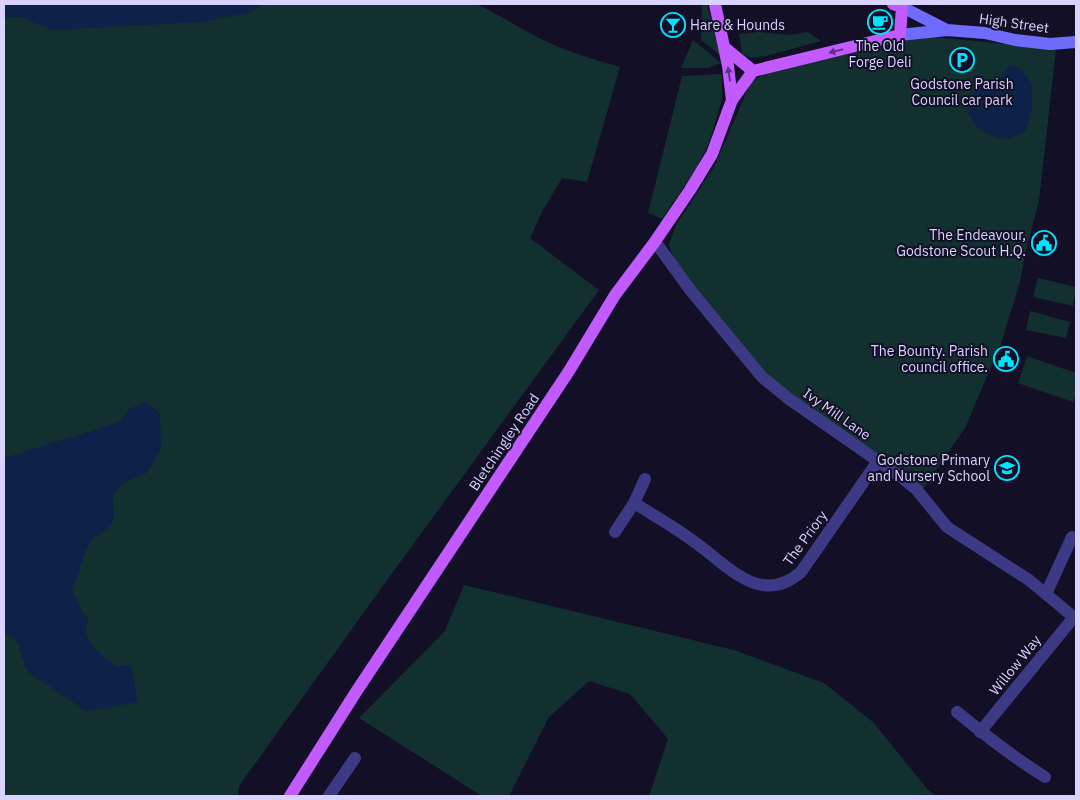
<svg xmlns="http://www.w3.org/2000/svg" width="1080" height="800" font-family="'IBM Plex Sans',sans-serif">
	<rect width="100%" height="100%" fill="#130f26"/>
	<!-- green -->
	<path fill="#12302f" d="M 4,4 L 476,4 C 495,12 512,24 530,33 C 556,48 591,59 620,67 L 587,182 L 562,178 L 543,210 L 530,238 L 599,290 L 385,583 L 239,786 L 238,796 L 4,796 Z
		M 702,4 L 707,4 L 721,56 L 701,40 Z
		M 759,32 L 789,35 L 808,32 L 821,41 L 766,56 L 752,58 L 742,54 L 739,34 Z
		M 924,36 L 1056,49 L 1039,201 L 1025,254 L 1020,282 L 1001,344 L 965,428 L 921,492 L 903,471 L 775,383 L 744,351 L 673,259 L 669,244 L 676,225 L 714,167 L 751,82 L 763,74 Z
		M 693,40 L 721,63 L 708,68 L 681,68 Z
		M 722,74 L 722,99 L 710,140 L 697,167 L 662,219 L 648,213 L 682,76 Z
		M 1038,278 L 1076,287 L 1073,306 L 1033,297 Z
		M 1030,311 L 1070,322 L 1066,338 L 1026,330 Z
		M 1027,356 L 1076,373 L 1076,394 L 1073,402 L 1018,383 Z
		M 464,585 L 734,650 L 824,683 L 873,722 L 928,790 L 937,796 L 649,796 L 668,739 L 630,694 L 589,681 L 549,717 L 509,796 L 482,796 L 359,718 L 445,631 Z"/>
	<!-- water -->
	<path fill="#0c2248" d="M 4,4 L 262,4 L 251,12 L 200,22 L 52,30 L 23,18 L 4,18 Z
		M 1009,66 L 1019,67 C 1022,71 1026,75 1029,79 C 1036,94 1031,115 1026,130 C 1021,133 1015,138 1009,139 C 999,139 992,136 983,131 C 961,117 966,98 982,82 L 992,85 L 999,83 L 1002,76 Z
		M 146,401 L 160,414 L 161,450 L 146,473 L 123,483 L 117,490 L 113,497 L 114,516 L 111,526 L 93,538 L 87,548 L 72,590 L 83,613 L 88,618 C 88,622 86,626 86,630 C 86,646 107,658 117,667 L 131,665 L 138,702 L 86,711 L 27,671 L 16,639 L 4,633 L 4,458 L 120,422 L 128,410 Z"/>
	<g fill="none" stroke-linecap="round" stroke-linejoin="round">
		<!-- stream -->
		<path stroke="#0c2248" stroke-width="3" d="M 923,796 L 927,796"/>
		<!-- minor -->
		<path stroke="#3d3a85" stroke-width="12" d="M 654,243 L 659,247 L 691,291 L 762,377 L 789,399 L 901,477 L 916,489 L 947,527 L 1029,580 L 1076,619
			M 645,479 L 634,503 C 655,516 676,528 696,543 C 728,566 761,607 801,572 L 878,461
			M 615,532 L 634,503
			M 1046,594 L 1072,537
			M 957,712 C 985,735 1014,758 1045,777
			M 980,732 L 1074,617
			M 329,796 L 355,758"/>
		<!-- secondary -->
		<path stroke="#6f6bff" stroke-width="12" d="M 902,7 L 947,30
			M 900,35 L 947,30 L 985,33 L 1015,40 L 1050,44 L 1076,42"/>
		<!-- primary -->
		<path stroke="#c25bff" stroke-width="12" d="M 715,4 L 728,66 L 732,100
			M 725,48 L 753,71
			M 290,796 L 356,692 L 569,371 L 615,295 L 654,243 L 690,190 L 712,154 L 732,100 L 753,71 L 900,35 L 902,7 L 893,4"/>
	</g>
	<!-- one-way arrows -->
	<defs><path id="oneway-solid" d="M-6-.8H1V-3.2L6.5 0L1 3.2V.8H-6Z" transform="scale(1.25)"/></defs>
	<g fill="#623188">
		<use href="#oneway-solid" transform="translate(836 51) rotate(166)"/>
		<use href="#oneway-solid" transform="translate(729 74) rotate(-98)"/>
	</g>
	<!-- icons -->
	<defs>
		<symbol id="cafe-ring" viewBox="-11 -11 22 22"><circle r="9.5" fill="#130f26" stroke="#00e5ff" stroke-width="1.5"/><path d="M-5.5-4.5H6V0H3Q3 3.5 0 3.5H-2.5Q-5.5 3.5-5.5 0ZM3-3.2v2h1.7v-2ZM-6 4.5H4V6H-6Z" fill="#00e5ff"/></symbol>
		<symbol id="bar-ring" viewBox="-11 -11 22 22"><circle r="9.5" fill="#130f26" stroke="#00e5ff" stroke-width="1.5"/><path d="M-6-5H6L.8 .8V4.5H3.5V6h-7V4.5H-.8V.8Z" fill="#00e5ff"/></symbol>
		<symbol id="parking-ring" viewBox="-11 -11 22 22"><circle r="9.5" fill="#130f26" stroke="#00e5ff" stroke-width="1.5"/><path d="M-3.5-5.5H1a3.5 3.5 0 0 1 0 7H-1V5.5H-3.5ZM-1-3.4V-.6H.8a1.4 1.4 0 0 0 0-2.8Z" fill="#00e5ff"/></symbol>
		<symbol id="civic-ring" viewBox="-11 -11 22 22"><circle r="9.5" fill="#130f26" stroke="#00e5ff" stroke-width="1.5"/><path d="M-.6-6.5H3V-4.5H.6V-3L4-1V1h2V6H-6V1h2V-1L-.6-3ZM-1.2 2.5V6h2.4V2.5Z" fill="#00e5ff"/></symbol>
		<symbol id="school-ring" viewBox="-11 -11 22 22"><circle r="9.5" fill="#130f26" stroke="#00e5ff" stroke-width="1.5"/><path d="M0-5L7-2L0 1L-7-2ZM-4 1L0 2.5L4 1V4Q0 6-4 4Z" fill="#00e5ff"/></symbol>
	</defs>
	<g fill-rule="evenodd">
		<use href="#cafe-ring" x="866" y="8" width="28" height="28"/>
		<use href="#bar-ring" x="659" y="11" width="28" height="28"/>
		<use href="#parking-ring" x="948" y="46" width="28" height="28"/>
		<use href="#civic-ring" x="1030" y="229" width="28" height="28"/>
		<use href="#civic-ring" x="992" y="345" width="28" height="28"/>
		<use href="#school-ring" x="993" y="454" width="28" height="28"/>
	</g>
	<g text-anchor="middle" dominant-baseline="central" stroke-width="4" stroke-linejoin="round" paint-order="stroke">
		<!-- street labels -->
		<g font-size="14" fill="#d9d4ff" stroke="#130f26">
			<text transform="translate(1014 23) rotate(8)">High Street</text>
			<text transform="translate(837 414) rotate(35)">Ivy Mill Lane</text>
			<text transform="translate(504 442) rotate(-56)">Bletchingley Road</text>
			<text transform="translate(805 538) rotate(-54)">The Priory</text>
			<text transform="translate(1015 665) rotate(-51)">Willow Way</text>
		</g>
		<!-- poi labels -->
		<g font-size="14" fill="#d9d4ff" stroke="#130f26" text-anchor="end">
			<text x="690" y="25" text-anchor="start">Hare &amp; Hounds</text>
			<text x="880" y="46" text-anchor="middle">The Old<tspan x="880" dy="16">Forge Deli</tspan></text>
			<text x="962" y="84" text-anchor="middle">Godstone Parish<tspan x="962" dy="16">Council car park</tspan></text>
			<text x="1026" y="235">The Endeavour,<tspan x="1026" dy="16">Godstone Scout H.Q.</tspan></text>
			<text x="988" y="351">The Bounty. Parish<tspan x="988" dy="16">council office.</tspan></text>
			<text x="990" y="460">Godstone Primary<tspan x="990" dy="16">and Nursery School</tspan></text>
		</g>
	</g>
	<!-- border -->
	<rect width="1080" height="800" fill="none" stroke="#d9d4ff" stroke-width="10"/>
</svg>
